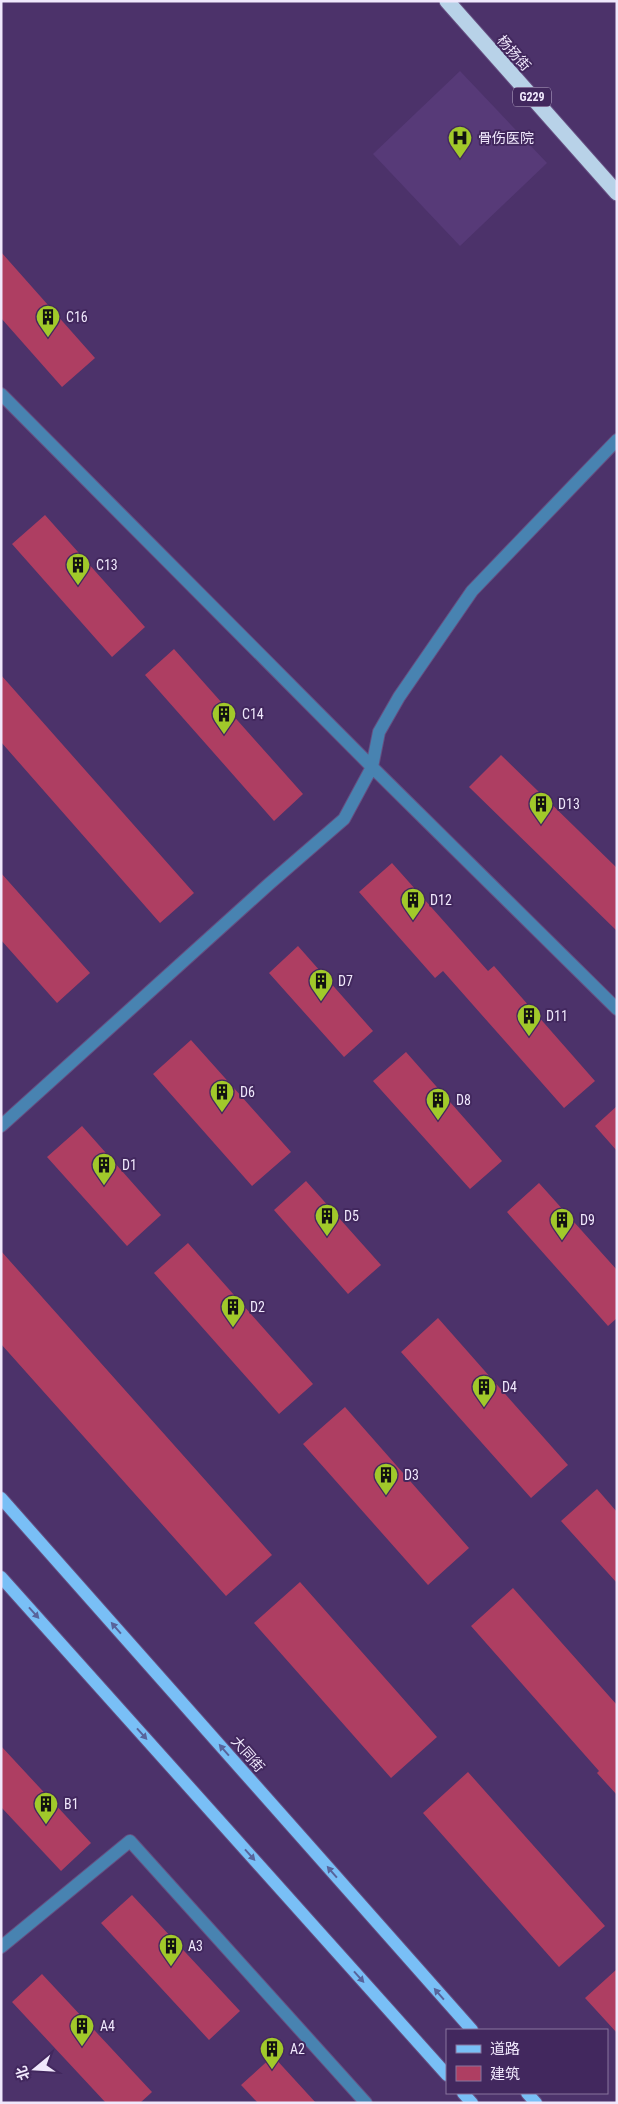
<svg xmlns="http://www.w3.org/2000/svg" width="618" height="2104" font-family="'Roboto Condensed','Noto Sans SC',sans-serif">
	<rect width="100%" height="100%" fill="#4c326a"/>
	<!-- built -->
	<path fill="#573a78" d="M 460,71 L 547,163 L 460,246 L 373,154 Z"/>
	<!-- building -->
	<path fill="#ae3e62" d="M 1,252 L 95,358 L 62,387 L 1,318 Z
		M 45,515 L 145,627 L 112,657 L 12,544 Z
		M 174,649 L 303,794 L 274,821 L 145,675 Z
		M 1,675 L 194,893 L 160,923 L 1,742 Z
		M 501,755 L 617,868 L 617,931 L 469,787 Z
		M 392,863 L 488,971 L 494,966 L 595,1081 L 564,1108 L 443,971 L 435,978 L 359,892 Z
		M 1,873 L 90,973 L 57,1003 L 1,940 Z
		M 298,946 L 373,1031 L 344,1057 L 269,973 Z
		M 191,1040 L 291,1152 L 252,1186 L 153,1074 Z
		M 406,1052 L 502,1161 L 470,1189 L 373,1081 Z
		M 617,1106 L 617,1151 L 595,1126 Z
		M 82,1126 L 161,1215 L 127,1246 L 47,1157 Z
		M 306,1181 L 381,1265 L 348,1294 L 274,1210 Z
		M 539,1183 L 617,1270 L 617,1318 L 608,1326 L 507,1212 Z
		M 188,1243 L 313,1384 L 279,1414 L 154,1273 Z
		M 1,1251 L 272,1555 L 226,1596 L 1,1344 Z
		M 438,1318 L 568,1465 L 531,1498 L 401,1352 Z
		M 345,1407 L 469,1548 L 428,1585 L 303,1444 Z
		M 597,1489 L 617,1512 L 617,1583 L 561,1521 Z
		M 300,1582 L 437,1737 L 391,1778 L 254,1623 Z
		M 513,1588 L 617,1705 L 617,1795 L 597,1773 L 599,1771 L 471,1626 Z
		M 1,1746 L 91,1843 L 61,1871 L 1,1807 Z
		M 468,1772 L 605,1926 L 559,1967 L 423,1813 Z
		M 132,1895 L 240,2011 L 209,2040 L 101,1923 Z
		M 617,1969 L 617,2033 L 585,1998 Z
		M 42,1974 L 152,2092 L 140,2103 L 106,2103 L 12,2002 Z
		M 273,2056 L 316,2103 L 258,2103 L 241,2085 Z"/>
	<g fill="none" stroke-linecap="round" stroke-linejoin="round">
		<defs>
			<path id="minor" d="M 1,394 L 372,767 L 617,1009
				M 1,1126 L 269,884 L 344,819 L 372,767 L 379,732 L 399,697 L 472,591 L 617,440
				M 1,1947 L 130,1841 L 366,2103"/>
			<path id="major" d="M 1,1498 L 472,2030
				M 1,1577 L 447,2075
				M 463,2093 L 472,2103
				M 527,2093 L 536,2103"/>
			<path id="highway" d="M 447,1 L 617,193"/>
		</defs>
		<!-- minor casing -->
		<use href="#minor" stroke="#664f81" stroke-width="14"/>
		<!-- major casing -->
		<use href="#major" stroke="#664f81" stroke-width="14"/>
		<!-- highway casing -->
		<use href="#highway" stroke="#664f81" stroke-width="17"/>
		<!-- minor -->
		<use href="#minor" stroke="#4883b1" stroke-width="12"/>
		<!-- major -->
		<use href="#major" stroke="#79bff6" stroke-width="12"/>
		<!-- highway -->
		<use href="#highway" stroke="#b8d2e8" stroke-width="15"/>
	</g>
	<!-- one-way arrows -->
	<defs><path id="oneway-solid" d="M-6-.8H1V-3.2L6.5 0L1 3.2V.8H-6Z" transform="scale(1.25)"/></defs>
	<g fill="#58649b">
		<use href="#oneway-solid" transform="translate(34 1613) rotate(48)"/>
		<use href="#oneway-solid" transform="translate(116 1628) rotate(-131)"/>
		<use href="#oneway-solid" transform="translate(142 1734) rotate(48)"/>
		<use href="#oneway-solid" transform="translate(224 1750) rotate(-131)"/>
		<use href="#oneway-solid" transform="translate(250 1855) rotate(48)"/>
		<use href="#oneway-solid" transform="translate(332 1872) rotate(-131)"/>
		<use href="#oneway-solid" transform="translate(359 1977) rotate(48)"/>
		<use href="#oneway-solid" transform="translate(439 1994) rotate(-131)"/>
	</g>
	<!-- icons -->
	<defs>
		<symbol id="hospital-pin" viewBox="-11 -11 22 30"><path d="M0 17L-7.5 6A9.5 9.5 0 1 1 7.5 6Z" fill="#a1c92a" stroke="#42285e"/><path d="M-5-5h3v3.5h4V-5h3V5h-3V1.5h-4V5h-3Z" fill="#111"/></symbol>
		<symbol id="building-pin" viewBox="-11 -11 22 30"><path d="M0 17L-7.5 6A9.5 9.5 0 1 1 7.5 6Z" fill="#a1c92a" stroke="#42285e"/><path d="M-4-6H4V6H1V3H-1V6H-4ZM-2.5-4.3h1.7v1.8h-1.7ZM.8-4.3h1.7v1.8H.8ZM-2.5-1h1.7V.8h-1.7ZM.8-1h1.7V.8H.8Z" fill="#111"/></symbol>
	</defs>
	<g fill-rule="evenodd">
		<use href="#hospital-pin" x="446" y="124" width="28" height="38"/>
		<use href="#building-pin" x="34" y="303" width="28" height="38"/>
		<use href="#building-pin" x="64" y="551" width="28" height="38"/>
		<use href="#building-pin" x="210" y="700" width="28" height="38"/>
		<use href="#building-pin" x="527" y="790" width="28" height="38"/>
		<use href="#building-pin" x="399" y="886" width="28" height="38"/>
		<use href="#building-pin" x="307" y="967" width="28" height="38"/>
		<use href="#building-pin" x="515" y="1002" width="28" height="38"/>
		<use href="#building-pin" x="208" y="1078" width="28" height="38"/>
		<use href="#building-pin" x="424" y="1086" width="28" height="38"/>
		<use href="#building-pin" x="90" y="1151" width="28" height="38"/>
		<use href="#building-pin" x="313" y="1202" width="28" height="38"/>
		<use href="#building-pin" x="548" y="1206" width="28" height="38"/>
		<use href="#building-pin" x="219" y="1293" width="28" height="38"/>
		<use href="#building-pin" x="470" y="1373" width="28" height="38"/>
		<use href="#building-pin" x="372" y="1461" width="28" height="38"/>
		<use href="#building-pin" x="32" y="1790" width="28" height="38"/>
		<use href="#building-pin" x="157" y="1932" width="28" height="38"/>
		<use href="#building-pin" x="68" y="2012" width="28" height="38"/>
		<use href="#building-pin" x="258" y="2035" width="28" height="38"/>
	</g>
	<g text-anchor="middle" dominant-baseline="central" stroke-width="4" stroke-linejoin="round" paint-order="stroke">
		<!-- shield labels -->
		<rect fill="#42285e" stroke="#bcaecd" stroke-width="1" x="513" y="87.5" width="38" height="19" rx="4"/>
		<g font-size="12" font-weight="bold" fill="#f0e8fc">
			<text x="532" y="97">G229</text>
		</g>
		<!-- street labels -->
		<g font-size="14" fill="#f0e8fc" stroke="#42285e">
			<text transform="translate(514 53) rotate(48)">杨扬街</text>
			<text transform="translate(248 1754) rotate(49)">大同街</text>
		</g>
		<!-- poi labels -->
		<g font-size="14" fill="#f0e8fc" stroke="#42285e" text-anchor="start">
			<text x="478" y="138">骨伤医院</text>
			<text x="66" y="317">C16</text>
			<text x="96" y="565">C13</text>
			<text x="242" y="714">C14</text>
			<text x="558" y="804">D13</text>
			<text x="430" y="900">D12</text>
			<text x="338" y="981">D7</text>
			<text x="546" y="1016">D11</text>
			<text x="240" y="1092">D6</text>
			<text x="456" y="1100">D8</text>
			<text x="122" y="1165">D1</text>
			<text x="344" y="1216">D5</text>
			<text x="580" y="1220">D9</text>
			<text x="250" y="1307">D2</text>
			<text x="502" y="1387">D4</text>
			<text x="404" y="1475">D3</text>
			<text x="64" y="1804">B1</text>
			<text x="188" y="1946">A3</text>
			<text x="100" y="2026">A4</text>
			<text x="290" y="2049">A2</text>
		</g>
	</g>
	<!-- border -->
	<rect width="618" height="2104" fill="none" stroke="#f0e8fc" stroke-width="5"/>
	<!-- legend -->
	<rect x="446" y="2029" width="162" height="65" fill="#42285e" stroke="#88759d"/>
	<rect x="456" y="2045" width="25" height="8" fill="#79bff6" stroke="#88759d"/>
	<text x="490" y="2054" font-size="15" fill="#f0e8fc">道路</text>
	<rect x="456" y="2066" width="25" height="15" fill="#ae3e62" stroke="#88759d"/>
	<text x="490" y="2079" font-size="15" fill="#f0e8fc">建筑</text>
	<!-- north arrow -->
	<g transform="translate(35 2069) rotate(252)" stroke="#42285e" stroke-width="4" paint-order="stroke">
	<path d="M0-4L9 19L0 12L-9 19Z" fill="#f0e8fc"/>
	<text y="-8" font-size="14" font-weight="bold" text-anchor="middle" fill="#f0e8fc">北</text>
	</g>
</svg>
